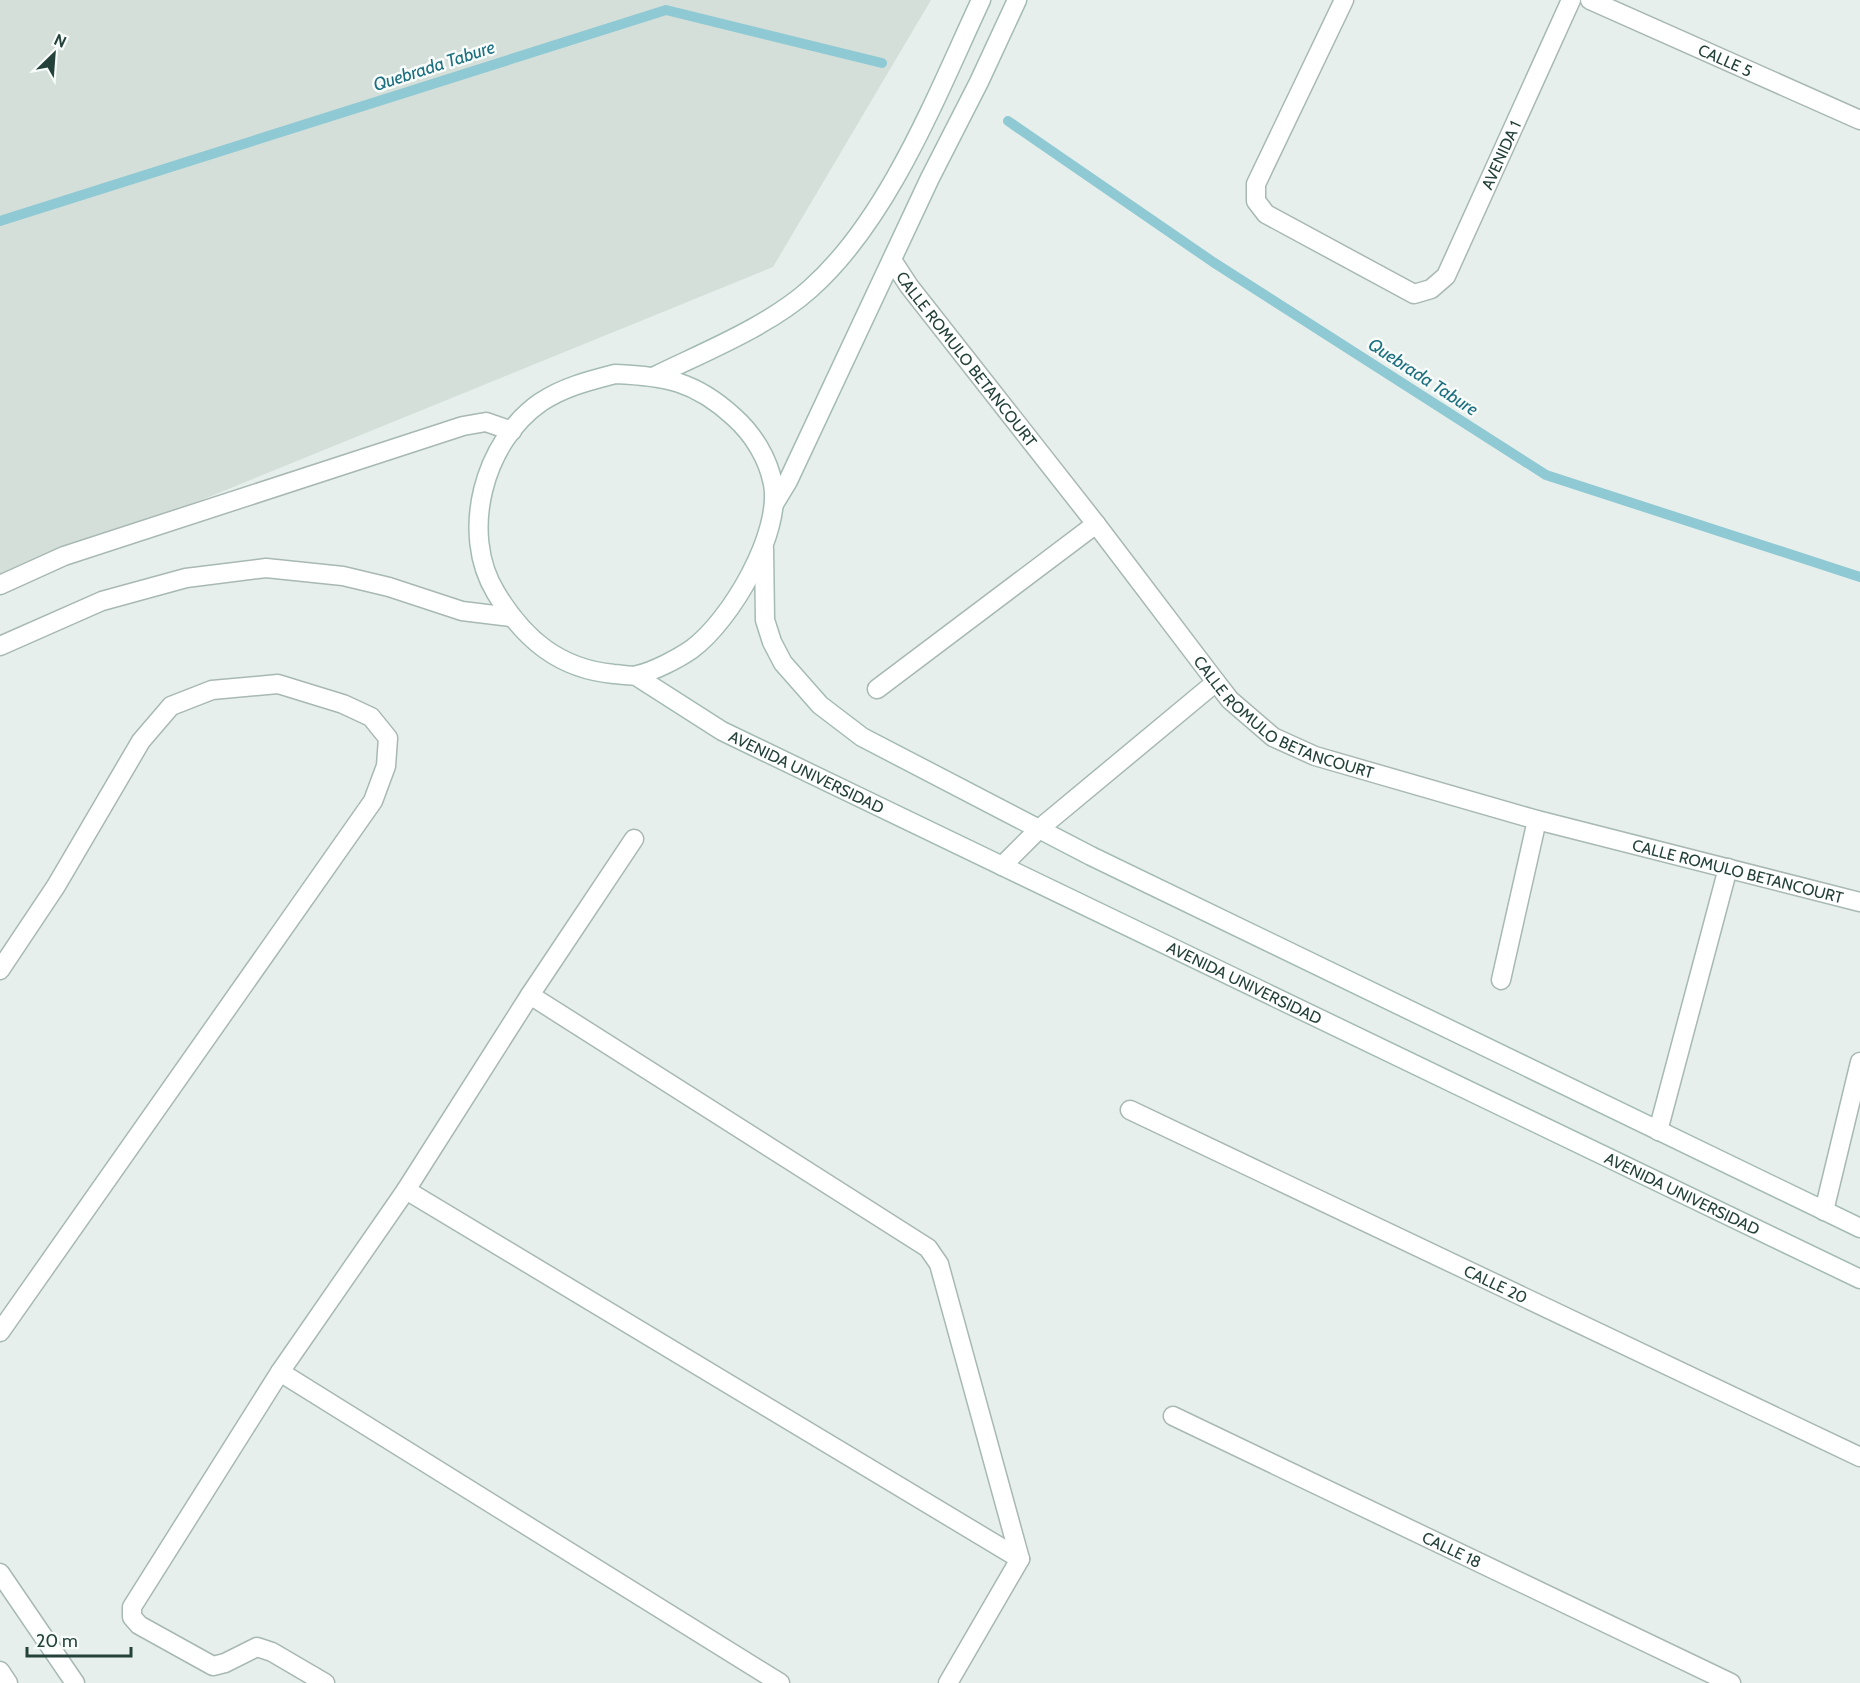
<svg xmlns="http://www.w3.org/2000/svg" width="1860" height="1683" font-family="Cabin,sans-serif">
	<rect width="100%" height="100%" fill="#e6efeb"/>
	<!-- built -->
	<path fill="#d4dfda" d="M 0,0 L 931,0 L 773,267 L 64,556 L 0,579 Z"/>
	<g fill="none" stroke-linecap="round" stroke-linejoin="round">
		<!-- stream -->
		<path stroke="#8ec9d4" stroke-width="10" d="M 1008,121 L 1213,262 L 1546,475 L 1860,577
			M 0,221 L 666,10 L 882,63"/>
		<defs>
			<g id="street">
				<path id="s1" d="M 1344,0 L 1256,184 L 1256,201 L 1266,214 L 1414,294 L 1431,289 L 1446,276 L 1571,0"/>
				<path id="s2" d="M 1590,0 L 1860,120"/>
				<path id="s3" d="M 892,260 L 909,286 L 1096,524 L 1216,682 L 1230,700 L 1273,737 L 1315,756 L 1537,820 L 1860,902"/>
				<path d="M 0,585 L 64,556 L 463,426 L 486,422 L 512,431"/>
				<path d="M 0,646 L 102,601 L 186,578 L 266,568 L 343,576 L 389,587 L 462,611 L 511,617"/>
				<path d="M 877,689 L 1096,524"/>
				<path d="M 1002,866 L 1039,829 L 1216,682"/>
				<path d="M 0,970 L 56,886 L 141,741 L 171,706 L 212,690 L 278,684 L 343,704 L 371,717 L 388,738 L 386,766 L 373,801 L 0,1332"/>
				<path d="M 1501,980 L 1537,820"/>
				<path d="M 530,995 L 928,1248 L 939,1264 L 1020,1559 L 948,1683"/>
				<path id="s4" d="M 1130,1110 L 1860,1457"/>
				<path d="M 1658,1131 L 1728,868"/>
				<path d="M 406,1190 L 1020,1559"/>
				<path d="M 1824,1211 L 1860,1062"/>
				<path d="M 280,1372 L 780,1683"/>
				<path id="s5" d="M 1173,1416 L 1731,1683"/>
				<path d="M 0,1573 L 75,1683"/>
				<path d="M 0,1671 L 8,1683"/>
				<path d="M 325,1683 L 272,1652 L 257,1647 L 225,1663 L 213,1666 L 139,1625 L 132,1617 L 132,1607 L 280,1372 L 406,1190 L 530,995 L 634,839"/>
			</g>
			<g id="secondary">
				<path d="M 615,374 C 665,376 695,381 734,417 C 753,434 768,458 773,484 C 782,533 731,620 692,649 C 679,658 653,672 637,675 C 631,677 621,674 614,674 C 559,669 524,639 496,593 C 459,533 484,441 541,402 C 564,387 588,381 615,374 Z"/>
				<path d="M 655,376 C 704,352 769,326 810,289 C 889,219 937,94 981,0"/>
				<path d="M 774,504 L 788,481 L 930,178 L 979,82 L 1017,0"/>
				<path d="M 764,548 L 765,620 L 772,642 L 783,663 L 820,705 L 862,737 L 1091,856 L 1860,1228"/>
				<path id="s6" d="M 636,676 L 722,731 L 1860,1279"/>
			</g>
		</defs>
		<!-- street casing -->
		<use href="#street" stroke="#a8b8b2" stroke-width="21"/>
		<!-- secondary casing -->
		<use href="#secondary" stroke="#a4bbb3" stroke-width="21"/>
		<!-- street -->
		<use href="#street" stroke="#fff" stroke-width="18"/>
		<!-- secondary -->
		<use href="#secondary" stroke="#fff" stroke-width="18"/>
	</g>
	<g text-anchor="middle" dominant-baseline="central" stroke-width="5" stroke-linejoin="round" paint-order="stroke">
		<!-- street labels -->
		<g font-size="16" fill="#24423a" stroke="#f7fbf9">
			<text stroke="none"><textPath href="#s2" startOffset="148">CALLE 5</textPath></text>
			<text stroke="none"><textPath href="#s1" startOffset="576">AVENIDA 1</textPath></text>
			<text stroke="none"><textPath href="#s3" startOffset="124">CALLE ROMULO BETANCOURT</textPath></text>
			<text stroke="none"><textPath href="#s3" startOffset="610">CALLE ROMULO BETANCOURT</textPath></text>
			<text stroke="none"><textPath href="#s6" startOffset="196">AVENIDA UNIVERSIDAD</textPath></text>
			<text stroke="none"><textPath href="#s3" startOffset="1096">CALLE ROMULO BETANCOURT</textPath></text>
			<text stroke="none"><textPath href="#s6" startOffset="682">AVENIDA UNIVERSIDAD</textPath></text>
			<text stroke="none"><textPath href="#s6" startOffset="1168">AVENIDA UNIVERSIDAD</textPath></text>
			<text stroke="none"><textPath href="#s4" startOffset="405">CALLE 20</textPath></text>
			<text stroke="none"><textPath href="#s5" startOffset="309">CALLE 18</textPath></text>
		</g>
		<!-- water labels -->
		<g font-size="18" font-style="italic" fill="#1c6f80" stroke="#f7fbf9">
			<text transform="translate(434 66) rotate(-18)">Quebrada Tabure</text>
			<text transform="translate(1423 377) rotate(33)">Quebrada Tabure</text>
		</g>
	</g>
	<!-- north arrow -->
	<g transform="translate(54 54) rotate(25)" stroke="#f7fbf9" stroke-width="4.5" paint-order="stroke">
	<path d="M0-4.5L10 22L0 15L-10 22Z" fill="#24423a"/>
	<text y="-9" font-size="16" font-weight="bold" text-anchor="middle" fill="#24423a">N</text>
	</g>
	<!-- scale -->
	<path d="M27 1647v9h104v-9" fill="none" stroke="#24423a" stroke-width="3"/>
	<text x="36" y="1647" font-size="18" fill="#24423a" stroke="#f7fbf9" stroke-width="4.5" paint-order="stroke">20 m</text>
</svg>
